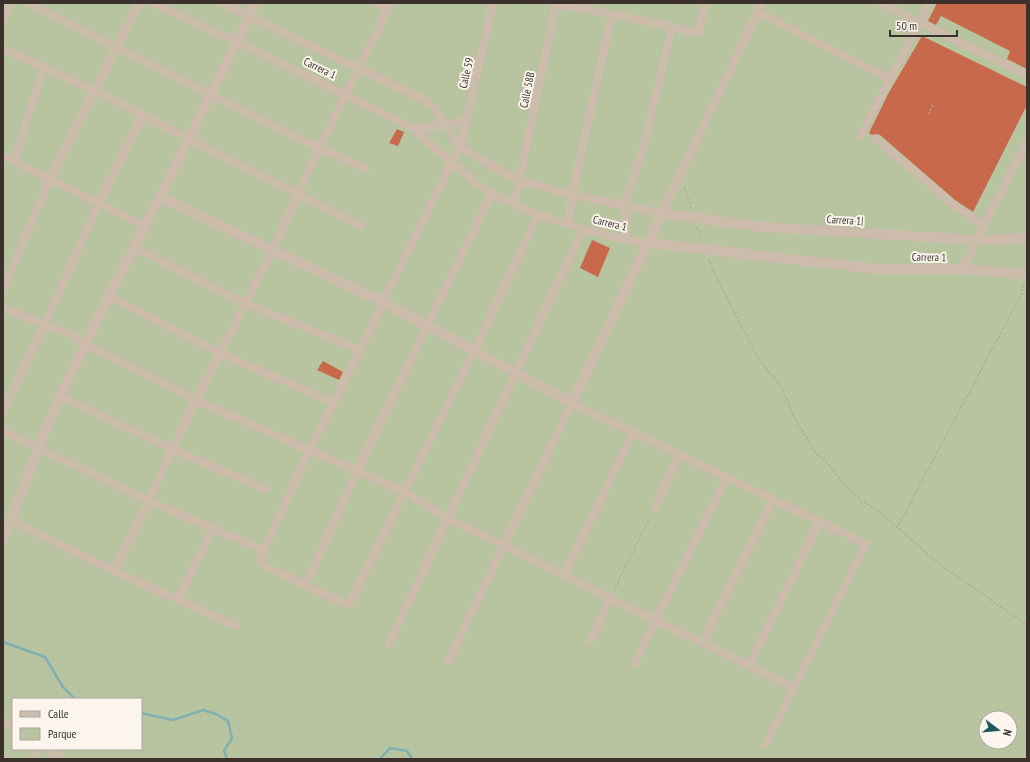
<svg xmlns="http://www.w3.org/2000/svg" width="1030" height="762" font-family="'PT Sans Narrow',sans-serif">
	<rect width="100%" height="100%" fill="#f4ebe1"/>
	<!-- green -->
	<path fill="#b8c4a0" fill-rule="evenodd" d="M 3,3 L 1027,3 L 1027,759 L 3,759 ZM 13,699 L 141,699 L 141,749 L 13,749 ZM 986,718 L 1010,718 L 1010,742 L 986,742 Z"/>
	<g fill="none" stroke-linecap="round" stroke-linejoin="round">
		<!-- stream -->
		<path stroke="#7fb0b2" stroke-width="2.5" d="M 3,642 L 45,657 L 63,687 L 75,699
			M 141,713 L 173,720 L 203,710 L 216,714 L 228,721 L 232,738 L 224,751 L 227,759
			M 380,759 L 390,748 L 407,751 L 412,759"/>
	</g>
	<!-- building -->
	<path fill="#c8694b" d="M 937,3 L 1027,3 L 1027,69 L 1007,59 L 1010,51 L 941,16 L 936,25 L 928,21 Z
		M 922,36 L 1027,87 L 1027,105 L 973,212 L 955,200 L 880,135 L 877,134 L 872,135 L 869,133 L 888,94 Z
		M 397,129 L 404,132 L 398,146 L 389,143 Z
		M 592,240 L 610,248 L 598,277 L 580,268 Z
		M 323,361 L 343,372 L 339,380 L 317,370 Z"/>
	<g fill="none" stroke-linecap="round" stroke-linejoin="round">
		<!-- path -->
		<path stroke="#b9a596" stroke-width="1.5" stroke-dasharray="2 2" stroke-linecap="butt" d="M 929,114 L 933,104
			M 684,187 L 691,208
			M 697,227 L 701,239
			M 709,259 L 715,275 L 760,361 L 781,386 L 795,419 L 816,454 L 825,460 L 846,486 L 861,500 L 882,514 L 938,563 L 1027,625
			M 897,528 L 1022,293 L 1024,283
			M 614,590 L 651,515"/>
		<!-- minor -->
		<path stroke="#cdbbac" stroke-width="8" d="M 28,3 L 319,148 L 366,169
			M 152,3 L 237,42 L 415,129 L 451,163 L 491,194 L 538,215 L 583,229 L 626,240 L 648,243
			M 221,3 L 425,100 L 434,108 L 460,147 L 519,181 L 572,195 L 662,213 L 762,3
			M 376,3 L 388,9
			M 493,3 L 460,147 L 451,163 L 360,350 L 310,449 L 264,550 L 260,560 L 261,564 L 343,603 L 348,604 L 351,601 L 474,351 L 538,215
			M 880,3 L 1027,75
			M 556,4 L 612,14 L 699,33 L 705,3
			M 758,12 L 890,79
			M 3,49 L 44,67 L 95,91 L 361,226
			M 415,129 L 466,121
			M 861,135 L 929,3
			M 876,139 L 937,190 L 952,204 L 984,226
			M 3,156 L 145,226
			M 14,161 L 44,67
			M 514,204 L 519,181 L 556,3
			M 568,224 L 572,195 L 612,14
			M 626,240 L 624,206 L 643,148 L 672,28
			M 134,247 L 245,303 L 360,350
			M 962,269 L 1027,141
			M 3,290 L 50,179 L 139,3
			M 109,296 L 220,353 L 334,403
			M 3,308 L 69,334 L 86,345 L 196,400 L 405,492 L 447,518 L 794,688
			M 60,396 L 172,449 L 265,489
			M 3,411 L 45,324 L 99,203 L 142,116
			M 3,431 L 149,501 L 264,550
			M 655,507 L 679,455
			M 11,520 L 114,571 L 236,626
			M 114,571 L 149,501 L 172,449 L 196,400 L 273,249 L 319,148 L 391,3
			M 564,575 L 633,433
			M 306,585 L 357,471 L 491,194
			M 178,599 L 213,528
			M 591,640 L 611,597
			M 702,643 L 773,500
			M 389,644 L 583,229
			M 448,662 L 572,403 L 866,544 L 766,744
			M 635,663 L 726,478
			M 749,666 L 819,522
			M 3,722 L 13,725
			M 48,749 L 63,759
			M 32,759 L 35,749"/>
		<!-- tertiary -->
		<path stroke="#cdbbac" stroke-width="10" d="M 3,19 L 8,3
			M 160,197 L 383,302 L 572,403 L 662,213 L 761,227 L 977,240 L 1027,238
			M 648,243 L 878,269 L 962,269 L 1027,275
			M 3,540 L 39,447 L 60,396 L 109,296 L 160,197 L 256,3"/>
	</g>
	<g text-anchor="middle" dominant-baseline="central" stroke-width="4" stroke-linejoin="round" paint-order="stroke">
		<!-- street labels -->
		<g font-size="11" fill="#3b302b" stroke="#fbf5ee">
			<text transform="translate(320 68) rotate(26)">Carrera 1</text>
			<text transform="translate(466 73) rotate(-77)">Calle 59</text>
			<text transform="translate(527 90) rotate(-78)">Calle 58B</text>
			<text transform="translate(845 220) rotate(3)">Carrera 1|</text>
			<text transform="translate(610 223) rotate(14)">Carrera 1</text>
			<text transform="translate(929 257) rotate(1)">Carrera 1</text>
		</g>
	</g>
	<!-- border -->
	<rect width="1030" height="762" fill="none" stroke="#3b302b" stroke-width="8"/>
	<!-- legend -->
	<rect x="12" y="698" width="130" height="52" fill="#fbf5ee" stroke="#aea6a0"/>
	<rect x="20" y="711" width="20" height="6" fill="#cdbbac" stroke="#aea6a0"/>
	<text x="48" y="718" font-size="12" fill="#3b302b">Calle</text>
	<rect x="20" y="728" width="20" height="12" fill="#b8c4a0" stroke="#aea6a0"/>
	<text x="48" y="738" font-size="12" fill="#3b302b">Parque</text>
	<!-- north arrow -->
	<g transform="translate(998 730) rotate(106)"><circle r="19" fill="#fbf5ee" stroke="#aea6a0"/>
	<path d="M0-3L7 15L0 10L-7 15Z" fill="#1f5a5e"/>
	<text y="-6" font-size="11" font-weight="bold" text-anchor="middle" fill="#3b302b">N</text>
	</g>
	<!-- scale -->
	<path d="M890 30v6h67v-6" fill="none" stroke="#3b302b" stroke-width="2"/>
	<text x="896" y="30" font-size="12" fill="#3b302b" stroke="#fbf5ee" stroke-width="3" paint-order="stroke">50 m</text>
</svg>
